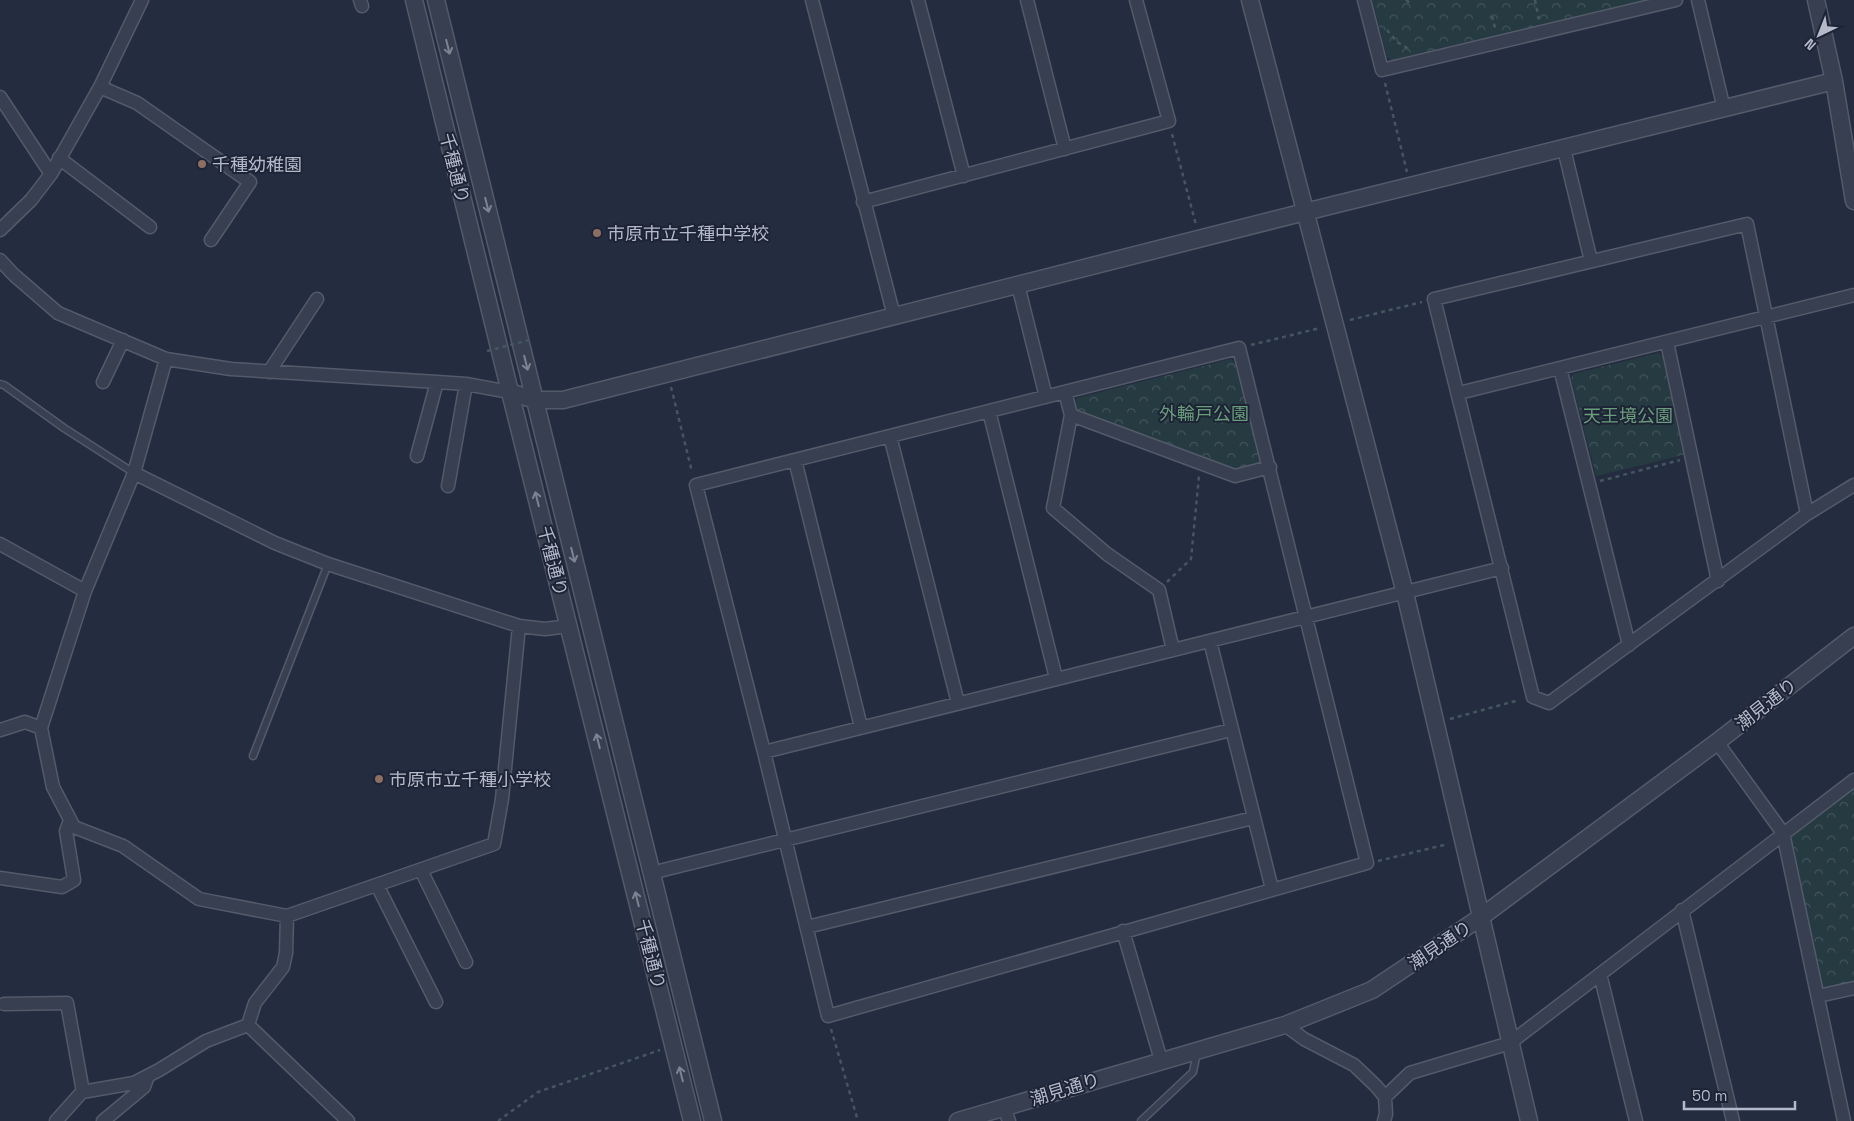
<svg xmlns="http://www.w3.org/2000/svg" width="1854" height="1121" font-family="'Space Grotesk','Noto Sans JP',sans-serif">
	<defs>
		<pattern id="forest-crowns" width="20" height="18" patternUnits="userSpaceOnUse" patternTransform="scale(1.25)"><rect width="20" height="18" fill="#263a41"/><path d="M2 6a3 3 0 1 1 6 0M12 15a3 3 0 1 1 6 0" fill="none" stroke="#43545b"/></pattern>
	</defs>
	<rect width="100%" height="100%" fill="#242c40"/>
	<!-- forest -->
	<path fill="url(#forest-crowns)" d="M 1372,0 L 1649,0 L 1393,61 L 1387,57 Z
		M 1658,353 L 1663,356 L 1683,455 L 1596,476 L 1571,379 L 1573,374 Z
		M 1231,359 L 1237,365 L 1262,460 L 1256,466 L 1234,471 L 1079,413 C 1074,408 1074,405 1077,398 Z
		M 1854,780 L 1854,988 L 1818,996 L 1783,833 Z"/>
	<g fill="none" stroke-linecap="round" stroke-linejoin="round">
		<defs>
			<path id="service" d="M 0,384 L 4,385 L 64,428 L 134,473
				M 253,756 L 328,564
				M 1141,1121 L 1193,1072 L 1197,1052"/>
			<path id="minor" d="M 360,0 L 362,6
				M 812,0 L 894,316
				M 918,0 L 964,176
				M 1027,0 L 1065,149
				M 1364,0 L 1382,70 L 1676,0
				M 1698,0 L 1724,109
				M 100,87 L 137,103 L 250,182 L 211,240
				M 0,97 L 51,174
				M 1564,149 L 1591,261
				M 59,158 L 150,227
				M 863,202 L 1169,121 L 1136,0
				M 0,230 L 31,200 L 51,174 L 100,87 L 142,0
				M 0,260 L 14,275 L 58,313 L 166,359 L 231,369 L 437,382 L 466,384 L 510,392
				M 1018,285 L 1046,397
				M 1667,342 L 1718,581
				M 1239,348 L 1367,863 L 828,1016 L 764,752 L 696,485 Z
				M 166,359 L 134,473 L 85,591 L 41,728 L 53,787 L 74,827 L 123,846 L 199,899 L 287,916 L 494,844 L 502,799 L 519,626
				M 1560,368 L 1629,645
				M 269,372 L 317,299
				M 103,382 L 123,340
				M 1065,392 L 1071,415 L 1053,508 L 1107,554 L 1159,590 L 1173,650
				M 1459,393 L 1854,295
				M 989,411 L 1056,678
				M 1071,415 L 1235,476 L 1270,467
				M 890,436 L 958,703
				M 417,456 L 437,382
				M 795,460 L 861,727
				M 134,473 L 275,543 L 328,564 L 519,626 L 545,629 L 569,626
				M 448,486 L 466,384
				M 1807,514 L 1747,224 L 1434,299 L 1533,697 L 1549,703 L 1807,514 L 1854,485
				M 0,544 L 85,591
				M 1210,641 L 1272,889
				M 0,730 L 25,722 L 41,728
				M 1717,742 L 1783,833 L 1844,1121
				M 764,752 L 1502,568
				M 421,870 L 466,962
				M 651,873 L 1231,730
				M 0,878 L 62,887 L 74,880 L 66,831 L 70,820
				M 377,885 L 436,1002
				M 1682,910 L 1733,1121
				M 807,927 L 1253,818
				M 1123,931 L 1161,1060
				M 1600,974 L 1636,1121
				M 1818,996 L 1854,988
				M 4,1004 L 67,1003 L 83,1092
				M 248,1025 L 348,1121
				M 248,1025 L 255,1003 L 283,967 L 286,953 L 287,916
				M 1285,1025 L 1304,1039 L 1354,1065 L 1376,1086 L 1385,1097 L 1386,1114 L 1384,1121
				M 1385,1097 L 1410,1073 L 1510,1043 L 1854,780
				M 1004,1108 L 1009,1121
				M 56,1121 L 82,1092 L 134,1083 L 159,1070 L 206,1041 L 248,1025
				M 103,1121 L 144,1087 L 148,1076"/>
			<path id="tertiary" d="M 414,0 L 510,392 L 692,1121
				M 436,0 L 713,1121
				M 1250,0 L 1405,593 L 1529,1121
				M 1816,0 L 1834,81 L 1854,201
				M 510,392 L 535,400 L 563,400 L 1305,212 L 1834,81
				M 958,1121 L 1285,1025 L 1372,990 L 1481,917 L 1717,742 L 1854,636"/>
		</defs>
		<!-- service casing -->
		<use href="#service" stroke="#535a6a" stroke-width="9"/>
		<!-- minor casing -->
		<use href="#minor" stroke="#535a6a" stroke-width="15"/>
		<!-- tertiary casing -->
		<use href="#tertiary" stroke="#535a6a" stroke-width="19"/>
		<!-- path -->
		<path stroke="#44575e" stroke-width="2.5" stroke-dasharray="4 4" stroke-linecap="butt" d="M 1406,0 L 1412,5
			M 1535,0 L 1539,20
			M 1492,16 L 1495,28
			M 1387,30 L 1397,42 L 1409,49
			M 1385,83 L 1407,172
			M 1172,134 L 1196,225
			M 1350,320 L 1422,302
			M 1251,345 L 1320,328
			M 671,387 L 692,472
			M 1600,481 L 1680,460
			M 1167,582 L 1191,559 L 1199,476
			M 1450,719 L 1519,700
			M 1378,861 L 1448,844
			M 831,1029 L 858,1121
			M 498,1121 L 538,1092 L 660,1050"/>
		<!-- service -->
		<use href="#service" stroke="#383f50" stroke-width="6"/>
		<!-- minor -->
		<use href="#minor" stroke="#383f50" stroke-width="12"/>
		<!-- tertiary -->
		<use href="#tertiary" stroke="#383f50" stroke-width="16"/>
		<!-- path-bridge -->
		<path stroke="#44575e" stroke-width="2.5" stroke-dasharray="4 4" stroke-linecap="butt" d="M 487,351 L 533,339"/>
	</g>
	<!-- one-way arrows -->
	<defs><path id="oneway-shaft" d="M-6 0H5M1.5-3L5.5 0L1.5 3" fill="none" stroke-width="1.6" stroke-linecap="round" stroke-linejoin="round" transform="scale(1.25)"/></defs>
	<g stroke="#7c8393">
		<use href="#oneway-shaft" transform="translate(448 47) rotate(76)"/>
		<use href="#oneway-shaft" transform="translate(487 205) rotate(76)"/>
		<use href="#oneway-shaft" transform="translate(526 363) rotate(76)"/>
		<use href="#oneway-shaft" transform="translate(537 499) rotate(-104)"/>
		<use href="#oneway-shaft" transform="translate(573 555) rotate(76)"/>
		<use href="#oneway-shaft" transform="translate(598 741) rotate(-104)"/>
		<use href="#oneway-shaft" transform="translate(637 899) rotate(-104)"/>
		<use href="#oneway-shaft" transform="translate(681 1074) rotate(-104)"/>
	</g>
	<!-- markers -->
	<g fill="#8d6e63" stroke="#1d2435" stroke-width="2">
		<circle cx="202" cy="164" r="5"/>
		<circle cx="597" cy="233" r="5"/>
		<circle cx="379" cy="779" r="5"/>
	</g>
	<g text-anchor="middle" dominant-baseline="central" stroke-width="4" stroke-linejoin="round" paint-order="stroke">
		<!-- poi labels -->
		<g font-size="18" fill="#b4baca" stroke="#1d2435" text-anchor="start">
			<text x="212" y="164">千種幼稚園</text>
			<text x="607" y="233">市原市立千種中学校</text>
			<text x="389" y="779">市原市立千種小学校</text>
		</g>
		<!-- street labels -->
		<g font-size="18" fill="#b4baca" stroke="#1d2435">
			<text transform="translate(455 168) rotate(76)">千種通り</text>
			<text transform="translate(553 561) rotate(76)">千種通り</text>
			<text transform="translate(1766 704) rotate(-38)">潮見通り</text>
			<text transform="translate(1440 945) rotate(-34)">潮見通り</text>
			<text transform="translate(651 954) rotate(76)">千種通り</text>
			<text transform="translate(1065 1089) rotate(-17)">潮見通り</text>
		</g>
		<!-- park labels -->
		<g font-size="18" fill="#6b9c7c" stroke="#1d2435">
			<text x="1204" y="413">外輪戸公園</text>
			<text x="1628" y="415">天王境公園</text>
		</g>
	</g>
	<!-- north arrow -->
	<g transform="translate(1819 35) rotate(223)" stroke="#1d2435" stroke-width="4" paint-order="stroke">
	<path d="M0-4L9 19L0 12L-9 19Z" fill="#b4baca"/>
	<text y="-8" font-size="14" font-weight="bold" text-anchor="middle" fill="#b4baca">N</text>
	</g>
	<!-- scale -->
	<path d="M1684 1101v8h111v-8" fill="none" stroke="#b4baca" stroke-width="2.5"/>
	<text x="1692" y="1101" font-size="15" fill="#b4baca" stroke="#1d2435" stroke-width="4" paint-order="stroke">50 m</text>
</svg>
